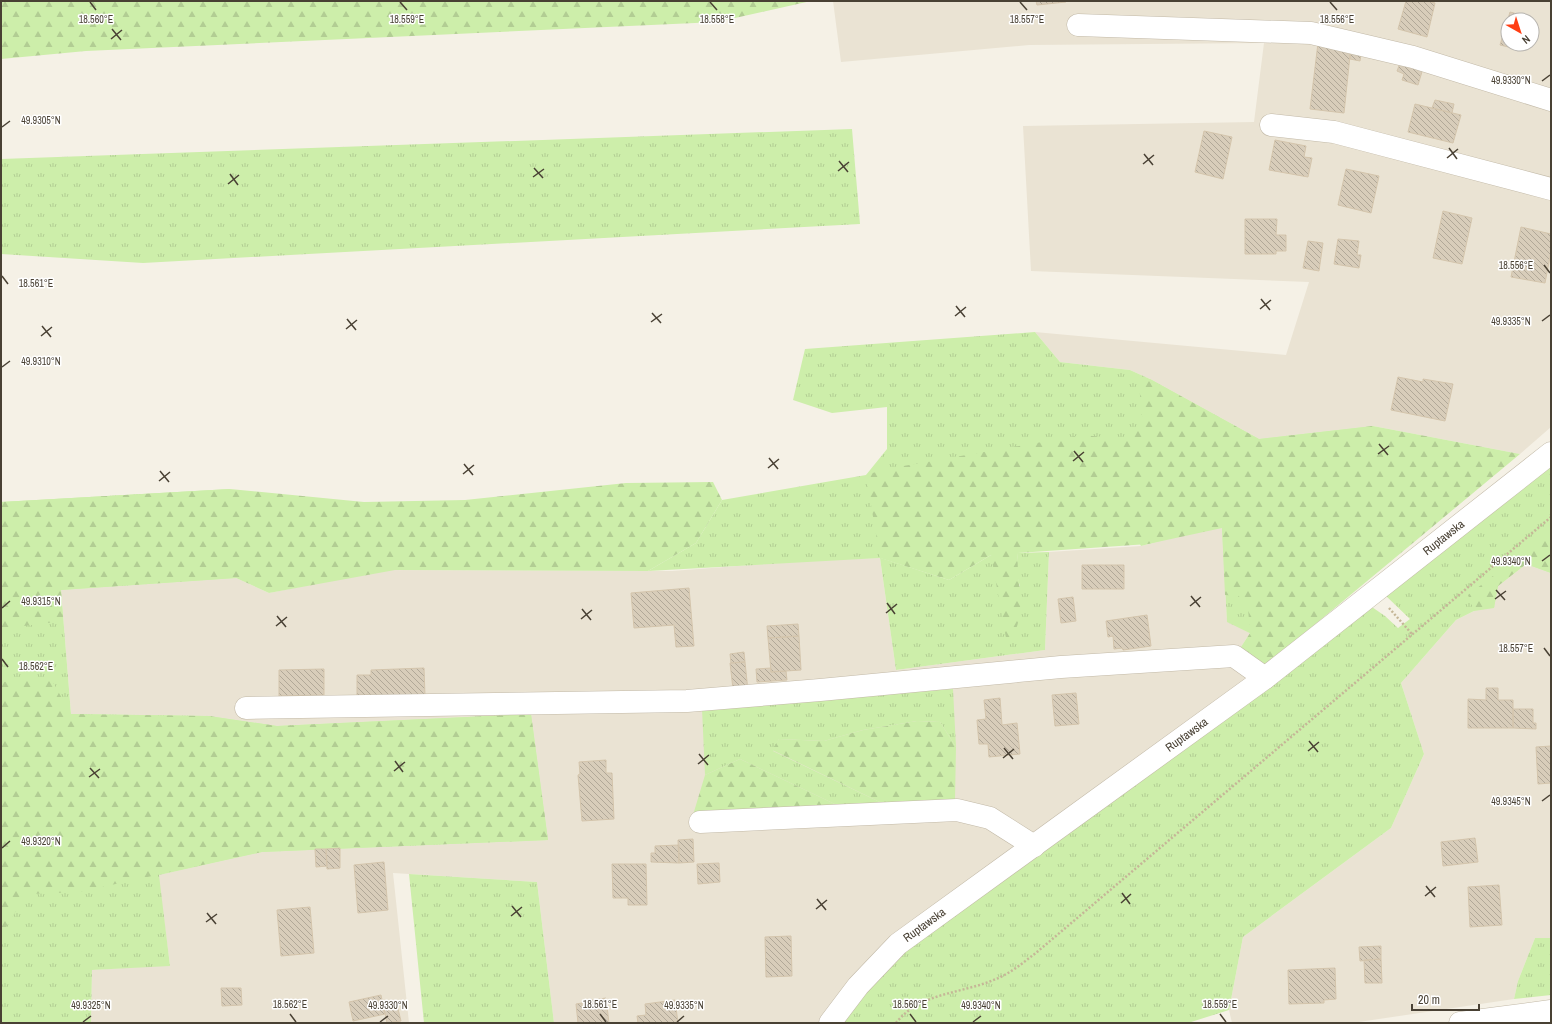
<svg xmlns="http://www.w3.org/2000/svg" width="1552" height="1024" font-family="'Archivo Narrow',sans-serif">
	<defs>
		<pattern id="grass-tufts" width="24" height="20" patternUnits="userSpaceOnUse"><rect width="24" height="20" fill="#cdeeaa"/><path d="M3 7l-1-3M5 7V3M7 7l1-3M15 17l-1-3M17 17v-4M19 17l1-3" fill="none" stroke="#b2cd93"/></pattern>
		<pattern id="forest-firs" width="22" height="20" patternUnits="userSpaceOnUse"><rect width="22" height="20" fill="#cdeeaa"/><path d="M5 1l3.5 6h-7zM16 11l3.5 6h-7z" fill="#b2cd93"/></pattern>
		<pattern id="building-back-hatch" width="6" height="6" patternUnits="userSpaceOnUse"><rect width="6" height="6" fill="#d8cdba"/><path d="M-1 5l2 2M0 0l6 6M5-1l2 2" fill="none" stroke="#b1a898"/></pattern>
	</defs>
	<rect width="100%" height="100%" fill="#f5f1e6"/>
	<!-- residential -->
	<path fill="#eae3d3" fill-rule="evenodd" d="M 833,1 L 1551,1 L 1551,427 L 1520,454 L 1373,426 L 1259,439 L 1150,379 L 1130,370 L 1060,362 L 1035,332 L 1286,355 L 1309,282 L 1031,271 L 1023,126 L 1254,122 L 1264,43 L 1029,45 L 841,62 ZM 1508,20 L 1532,20 L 1532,44 L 1508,44 Z
		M 1222,528 L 1227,621 L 1250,633 L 1239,650 L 1251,676 L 856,975 L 819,1023 L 554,1023 L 537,882 L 393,873 L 409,1023 L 91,1023 L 92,970 L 170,965 L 158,875 L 262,852 L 548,840 L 531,714 L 277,726 L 209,716 L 71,714 L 61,590 L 236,578 L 269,593 L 386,570 L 672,571 L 817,560 L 880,558 L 896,670 L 1045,650 L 1049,552 L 1141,546 L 1202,530 Z
		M 1526,564 L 1551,573 L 1551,938 L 1535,938 L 1518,981 L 1514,999 L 1352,1023 L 1232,1023 L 1229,1010 L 1243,937 L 1391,828 L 1424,754 L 1401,683 L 1456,620 L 1482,607 L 1494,608 L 1498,586 Z"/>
	<!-- grass -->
	<path fill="url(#grass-tufts)" d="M 852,129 L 860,224 L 143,263 L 1,254 L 1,159 Z
		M 1035,332 L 1060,362 L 1130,370 L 1150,379 L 1259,439 L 1373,426 L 1278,647 L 1227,622 L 1222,528 L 1202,530 L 1141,546 L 1082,436 L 881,558 L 949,580 L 991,555 L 1020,587 L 1016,570 L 1018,553 L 1049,552 L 1045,650 L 896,670 L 880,558 L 648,571 L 696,543 L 722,500 L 866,475 L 887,449 L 887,407 L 832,413 L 793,400 L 805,349 Z
		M 1551,464 L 1551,573 L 1526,564 L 1498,586 L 1494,608 L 1482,607 L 1456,620 L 1401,683 L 1424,754 L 1391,828 L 1243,937 L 1229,1010 L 1188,1023 L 842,1023 L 893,960 L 1369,605 L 1385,616 L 1398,628 L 1410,619 L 1385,595 Z
		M 230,489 L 236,578 L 61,590 L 71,714 L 209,716 L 277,726 L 531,714 L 548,840 L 262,852 L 159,875 L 170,966 L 92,970 L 91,1023 L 1,1023 L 1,502 Z
		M 953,689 L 956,747 L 940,722 L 917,721 L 863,730 L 824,741 L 779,739 L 773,751 L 886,805 L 839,806 L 740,759 L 705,775 L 702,709 Z
		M 409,874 L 537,882 L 554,1023 L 424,1023 Z
		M 1535,938 L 1551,938 L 1551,995 L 1514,999 L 1518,981 Z"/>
	<!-- forest -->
	<path fill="url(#forest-firs)" d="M 1,1 L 811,1 L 717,22 L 86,51 L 1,59 Z
		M 1150,379 L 1259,439 L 1373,426 L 1520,454 L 1265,666 L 1239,650 L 1250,633 L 1248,608 L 1239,596 L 1225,595 L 1222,528 L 1148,544 L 1018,553 C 1016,573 1022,591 1020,611 C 1019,625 1013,637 1008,649 L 991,555 L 949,580 L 880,558 L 866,475 L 886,469 L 1082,435 L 1124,439 L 1143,426 L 1139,385 Z
		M 713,482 L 722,500 L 696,543 L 648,571 L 395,570 L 269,593 L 236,578 L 61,590 L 63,621 L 1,629 L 1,502 L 230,489 L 364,502 L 465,500 L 626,483 Z
		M 1551,532 L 1551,573 L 1526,564 L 1498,586 L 1494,608 L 1474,611 L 1468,595 Z
		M 51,679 L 71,714 L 209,716 L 277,726 L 531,714 L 548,840 L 262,852 L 79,892 L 32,894 L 19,906 L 1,935 L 1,682 Z
		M 917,721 L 940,722 L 956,747 L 955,800 L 886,805 L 772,750 L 779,739 L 824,741 L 863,730 Z
		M 740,759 L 839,806 L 693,815 L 705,775 Z"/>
	<!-- building -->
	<path fill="url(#building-back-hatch)" stroke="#d4c5ac" d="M 1036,1 L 1066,1 L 1066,2 L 1037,5 Z
		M 1406,1 L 1427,1 L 1435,3 L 1427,37 L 1398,29 Z
		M 1510,12 L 1525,16 L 1524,20 L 1508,20 L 1508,44 L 1518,44 L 1517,49 L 1500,45 Z
		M 1318,43 L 1351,46 L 1344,113 L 1310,109 Z
		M 1351,46 L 1362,47 L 1360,61 L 1350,59 Z
		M 1402,58 L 1424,65 L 1418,85 L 1402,80 L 1404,74 L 1397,71 Z
		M 1435,100 L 1454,104 L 1452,113 L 1432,108 Z
		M 1415,104 L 1461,115 L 1453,143 L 1408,132 Z
		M 1204,131 L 1232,137 L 1223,179 L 1195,172 Z
		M 1275,140 L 1306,146 L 1304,157 L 1312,158 L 1308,177 L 1269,170 Z
		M 1346,169 L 1379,176 L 1371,213 L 1338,205 Z
		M 1443,211 L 1472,218 L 1462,264 L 1433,258 Z
		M 1245,219 L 1277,219 L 1276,235 L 1286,235 L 1286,251 L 1276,251 L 1276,254 L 1245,254 Z
		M 1521,227 L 1551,234 L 1551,252 L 1545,283 L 1511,277 Z
		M 1338,239 L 1359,241 L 1357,255 L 1361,255 L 1359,268 L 1334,264 Z
		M 1308,241 L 1323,243 L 1319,271 L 1303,268 Z
		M 1398,377 L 1423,382 L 1423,379 L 1453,384 L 1445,421 L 1391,410 Z
		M 1082,565 L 1124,565 L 1124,589 L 1082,589 Z
		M 689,588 L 694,646 L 676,647 L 674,625 L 634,628 L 631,593 Z
		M 1073,597 L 1076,621 L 1061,623 L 1058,599 Z
		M 1147,615 L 1151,646 L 1123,650 L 1122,648 L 1114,649 L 1113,636 L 1108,637 L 1106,621 Z
		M 798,624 L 799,636 L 768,638 L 767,626 Z
		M 799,636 L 801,670 L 771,672 L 768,638 Z
		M 744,652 L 745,662 L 731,663 L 730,654 Z
		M 745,662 L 748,691 L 733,689 L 730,663 Z
		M 424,668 L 425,696 L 357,698 L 357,675 L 371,675 L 371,670 Z
		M 771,668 L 771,672 L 786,671 L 787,680 L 757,682 L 756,669 Z
		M 324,669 L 324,695 L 279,696 L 279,670 Z
		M 1486,688 L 1498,688 L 1498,700 L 1513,700 L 1513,728 L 1468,728 L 1468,699 L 1486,700 Z
		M 1076,693 L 1079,724 L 1055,726 L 1052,695 Z
		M 1000,698 L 1002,725 L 1017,723 L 1020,754 L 989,757 L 988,744 L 979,744 L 977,720 L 986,719 L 984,700 Z
		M 1513,709 L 1533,709 L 1533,723 L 1536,723 L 1536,729 L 1513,728 Z
		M 1551,746 L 1551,783 L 1538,784 L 1536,747 Z
		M 606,760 L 606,773 L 612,773 L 614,819 L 582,821 L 578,775 L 580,774 L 579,762 Z
		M 1475,838 L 1478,862 L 1443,866 L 1441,842 Z
		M 693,839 L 694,862 L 679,863 L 678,840 Z
		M 679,845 L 679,863 L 651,862 L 651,853 L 655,853 L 655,846 Z
		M 340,848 L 340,868 L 327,869 L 326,849 Z
		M 315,849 L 326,849 L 327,866 L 316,867 Z
		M 384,862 L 388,910 L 358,913 L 354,865 Z
		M 719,863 L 720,882 L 698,884 L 697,864 Z
		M 612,864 L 646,864 L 647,905 L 628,905 L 628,898 L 613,898 Z
		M 1499,885 L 1502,925 L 1470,927 L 1468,887 Z
		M 310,907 L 314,953 L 281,956 L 277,910 Z
		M 791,936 L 792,976 L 766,977 L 765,937 Z
		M 1381,946 L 1381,959 L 1360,961 L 1359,947 Z
		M 1381,959 L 1382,983 L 1365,983 L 1364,960 Z
		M 1335,968 L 1336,999 L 1324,1000 L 1324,1003 L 1289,1004 L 1288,970 Z
		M 221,988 L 241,988 L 242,1005 L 222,1006 Z
		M 381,995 L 385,1014 L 353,1021 L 349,1002 Z
		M 606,998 L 609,1023 L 578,1023 L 576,1004 L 582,1003 L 582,1007 L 586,1006 L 585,1001 Z
		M 675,1000 L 678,1023 L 638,1023 L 637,1016 L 646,1015 L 645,1004 Z
		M 396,1001 L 401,1021 L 387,1023 L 383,1004 Z"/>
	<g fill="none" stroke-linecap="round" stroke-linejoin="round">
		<defs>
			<g id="minor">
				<path d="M 1078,25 L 1311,33 L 1413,57 L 1551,100"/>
				<path d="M 1271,125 L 1334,132 L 1551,189"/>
				<path d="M 246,708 L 687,701 L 820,690 L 1061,667 L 1234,656 L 1265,678"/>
				<path d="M 700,822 L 957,810 L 990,818 L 1034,846"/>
				<path id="s1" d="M 830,1023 L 858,986 L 898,944 L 1265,678 L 1551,453"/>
				<path d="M 1460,1023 L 1551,1011"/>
			</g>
		</defs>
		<!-- minor casing -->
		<use href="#minor" stroke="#c2b9a7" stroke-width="23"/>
		<!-- path -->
		<path stroke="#c5b697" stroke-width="2.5" stroke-dasharray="2 2" stroke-linecap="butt" d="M 1389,608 L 1412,634
			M 896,1023 C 920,992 962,994 996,979 C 1011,973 1024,962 1037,952 L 1551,517"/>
		<!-- minor -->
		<use href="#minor" stroke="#fff" stroke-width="22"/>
	</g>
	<!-- ticks -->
	<path fill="none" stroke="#494134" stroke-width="1.5" d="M 90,2 L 96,10M 400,2 L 407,10M 710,2 L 717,10M 1020,2 L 1027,10M 1330,2 L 1337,10M 112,29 L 121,40M 111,39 L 122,30M 1542,81 L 1550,75M 2,127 L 10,121M 1449,148 L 1457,159M 1144,154 L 1153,165M 1447,158 L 1458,149M 839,161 L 848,172M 1143,164 L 1154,155M 534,168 L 543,178M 838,171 L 849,162M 230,174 L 238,185M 533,177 L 544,169M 228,184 L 239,175M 1544,265 L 1550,273M 2,276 L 8,284M 1261,299 L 1270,310M 956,306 L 965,317M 1260,309 L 1271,300M 652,313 L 661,323M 955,316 L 966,307M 347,319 L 356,330M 1542,321 L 1550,315M 651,322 L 662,314M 42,326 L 51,337M 346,329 L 357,320M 41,336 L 52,327M 2,367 L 10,361M 1379,444 L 1388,455M 1074,451 L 1083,462M 1378,454 L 1389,446M 769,458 L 778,469M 1073,461 L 1084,452M 464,464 L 473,475M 768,468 L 779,459M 160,471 L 169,482M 463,474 L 474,465M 159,481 L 170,472M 1542,561 L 1550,555M 1496,590 L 1505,600M 1191,596 L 1200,607M 1495,599 L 1506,591M 887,603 L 895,614M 1190,606 L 1201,597M 2,608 L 10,601M 582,609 L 591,620M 886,613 L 897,604M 277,616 L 286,627M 581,619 L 592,610M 276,626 L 287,617M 1544,648 L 1550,656M 2,659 L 8,667M 1309,741 L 1318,752M 1004,748 L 1013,759M 1308,751 L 1319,742M 699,754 L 708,765M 1003,758 L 1014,749M 395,761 L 403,772M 698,764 L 709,755M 90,768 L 99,778M 394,771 L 405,762M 89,777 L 100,769M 1542,801 L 1550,795M 2,848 L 10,841M 1426,886 L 1435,897M 1122,893 L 1130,904M 1425,896 L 1436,887M 817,899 L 826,910M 1121,903 L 1131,894M 512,906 L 521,917M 816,909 L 827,900M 207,913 L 216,924M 511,916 L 522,907M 206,922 L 217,914M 290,1014 L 296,1022M 600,1014 L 606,1022M 910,1014 L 916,1022M 1220,1014 L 1226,1022M 83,1022 L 91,1016M 380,1022 L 388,1016M 677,1022 L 684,1016M 973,1022 L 981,1016"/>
	<g text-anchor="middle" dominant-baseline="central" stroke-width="3" stroke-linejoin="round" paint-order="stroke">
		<!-- street labels -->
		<g font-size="12" fill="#494134" stroke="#fff">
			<text stroke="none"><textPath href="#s1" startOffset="785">Ruptawska</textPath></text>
			<text stroke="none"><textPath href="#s1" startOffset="461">Ruptawska</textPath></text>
			<text stroke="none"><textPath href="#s1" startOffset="137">Ruptawska</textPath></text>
		</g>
	</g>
	<g font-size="10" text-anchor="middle" fill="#494134" stroke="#fff" stroke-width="3" stroke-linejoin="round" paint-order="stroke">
		<text x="96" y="23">18.560°E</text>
		<text x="407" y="23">18.559°E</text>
		<text x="717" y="23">18.558°E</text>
		<text x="1027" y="23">18.557°E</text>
		<text x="1337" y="23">18.556°E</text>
		<text x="1511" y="84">49.9330°N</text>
		<text x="41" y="124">49.9305°N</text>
		<text x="1516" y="269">18.556°E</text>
		<text x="36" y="287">18.561°E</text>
		<text x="1511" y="325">49.9335°N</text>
		<text x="41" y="365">49.9310°N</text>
		<text x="1511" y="565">49.9340°N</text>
		<text x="41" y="605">49.9315°N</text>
		<text x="1516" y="652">18.557°E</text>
		<text x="36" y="670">18.562°E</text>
		<text x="1511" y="805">49.9345°N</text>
		<text x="41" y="845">49.9320°N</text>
		<text x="290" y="1008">18.562°E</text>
		<text x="600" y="1008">18.561°E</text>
		<text x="910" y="1008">18.560°E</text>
		<text x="1220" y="1008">18.559°E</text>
		<text x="91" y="1009">49.9325°N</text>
		<text x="388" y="1009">49.9330°N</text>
		<text x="684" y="1009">49.9335°N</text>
		<text x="981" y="1009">49.9340°N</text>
	</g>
	<!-- border -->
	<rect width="1552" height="1024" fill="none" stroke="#494134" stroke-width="4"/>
	<!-- north arrow -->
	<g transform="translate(1520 32) rotate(141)"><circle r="19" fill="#ffffff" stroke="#b6b3ae"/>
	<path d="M0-3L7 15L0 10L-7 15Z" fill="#ff3e13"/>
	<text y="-6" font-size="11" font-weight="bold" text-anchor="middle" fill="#494134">N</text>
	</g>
	<!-- scale -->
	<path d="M1412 1004v6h67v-6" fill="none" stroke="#494134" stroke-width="2"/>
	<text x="1418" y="1004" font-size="12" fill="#494134" stroke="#ffffff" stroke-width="3" paint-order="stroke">20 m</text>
</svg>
